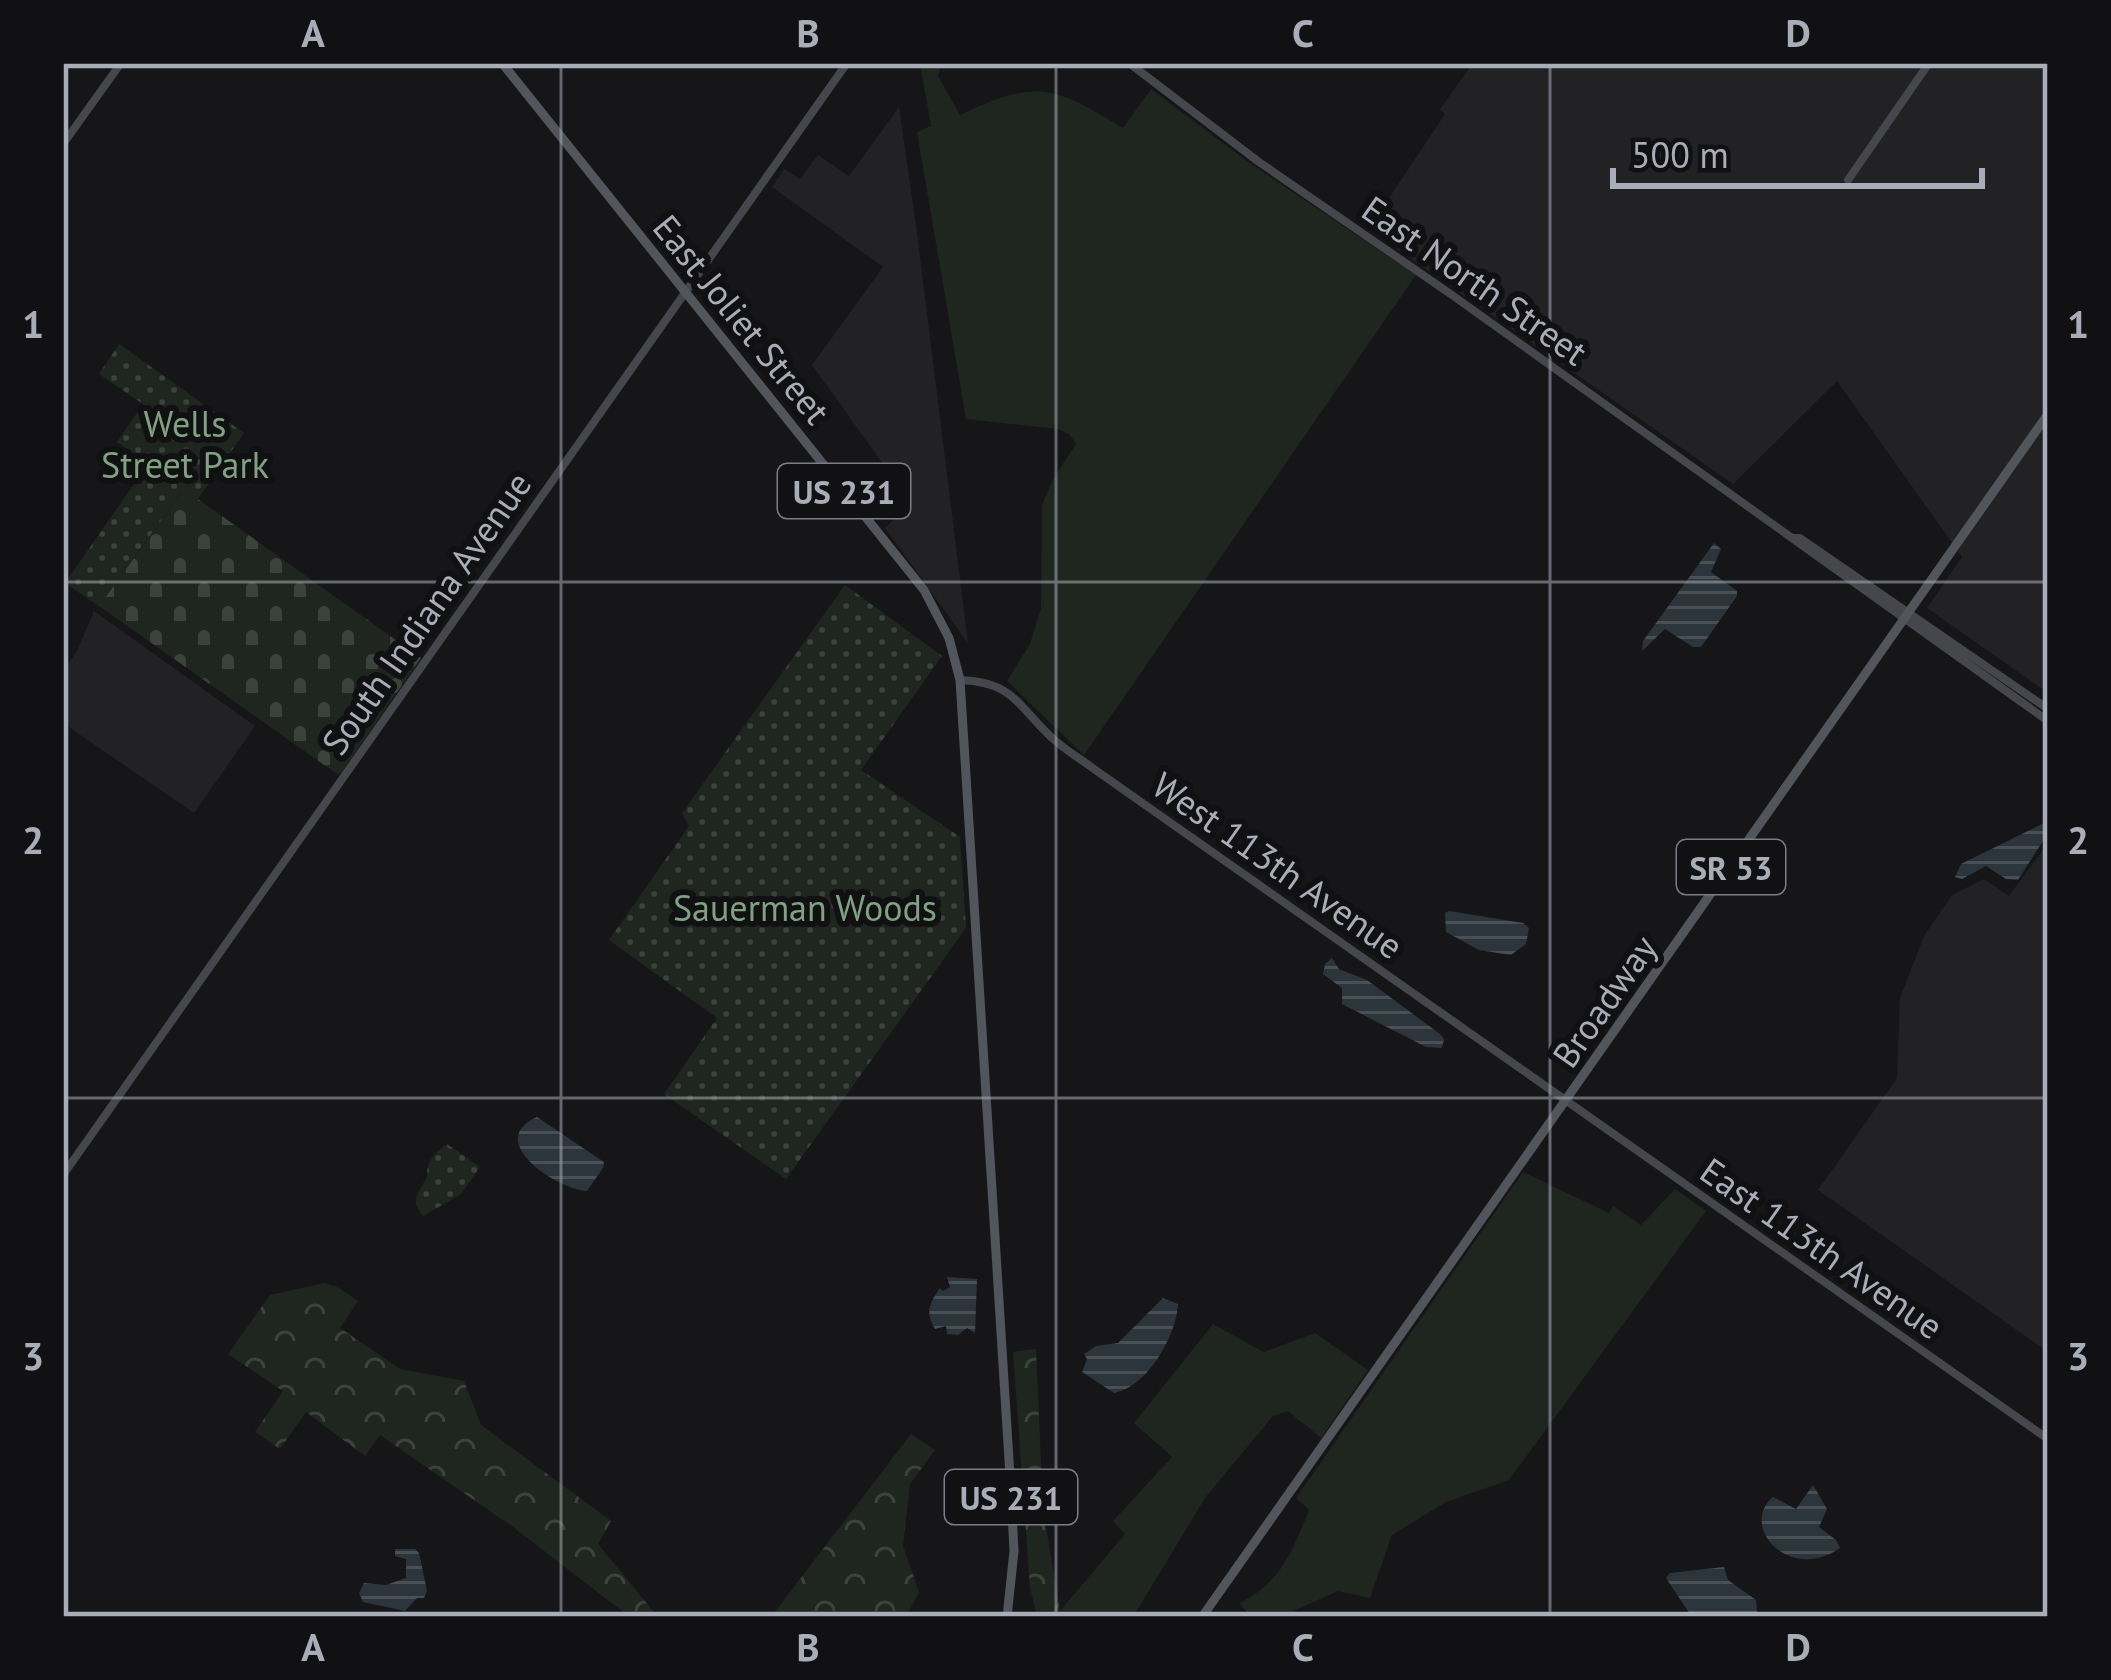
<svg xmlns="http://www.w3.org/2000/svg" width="2111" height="1680" font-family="'PT Sans',sans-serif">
	<defs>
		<pattern id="forest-crowns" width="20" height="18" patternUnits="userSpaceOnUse" patternTransform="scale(3)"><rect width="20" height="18" fill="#1e261f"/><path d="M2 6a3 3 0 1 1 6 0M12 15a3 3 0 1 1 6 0" fill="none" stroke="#3c433d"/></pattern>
		<pattern id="cemetery-stones" width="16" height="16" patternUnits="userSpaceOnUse" patternTransform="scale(3)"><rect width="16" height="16" fill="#1e261f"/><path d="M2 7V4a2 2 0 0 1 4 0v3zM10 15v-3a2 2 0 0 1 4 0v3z" fill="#3c433d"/></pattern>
		<pattern id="park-dots" width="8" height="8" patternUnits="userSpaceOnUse" patternTransform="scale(3)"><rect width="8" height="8" fill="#1e261f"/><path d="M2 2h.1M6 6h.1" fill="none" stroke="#3c433d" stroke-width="1.8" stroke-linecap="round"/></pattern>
		<pattern id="water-rules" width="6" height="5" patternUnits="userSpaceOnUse" patternTransform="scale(3)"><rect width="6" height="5" fill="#2c353c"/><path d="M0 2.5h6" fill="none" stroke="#485056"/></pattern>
	</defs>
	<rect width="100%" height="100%" fill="#161618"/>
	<!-- built -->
	<path fill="#222225" d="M 1473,63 L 2048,63 L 2048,693 L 1927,608 L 1962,557 L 1837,381 L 1733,484 L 1390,244 L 1404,222 L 1383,207 L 1445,114 L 1440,109 Z
		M 899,107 L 917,233 L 968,643 L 885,528 L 911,503 L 812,365 L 883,267 L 772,187 L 784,169 L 800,179 L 818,155 L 849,176 Z
		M 94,611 L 255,726 L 194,813 L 63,723 L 63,671 L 77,651 Z
		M 2048,843 L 2048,1352 L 1818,1190 L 1897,1078 L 1900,998 L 1924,936 L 1952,895 L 1984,879 L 2009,896 Z"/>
	<!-- green -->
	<path fill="#1e261f" d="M 920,63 L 942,63 L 938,76 L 960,115 C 1036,79 1053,85 1123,128 L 1151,89 L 1251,164 L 1416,275 L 1084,755 L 1007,681 L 1030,644 L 1041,608 L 1042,505 L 1053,479 L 1076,444 L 1069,434 L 1058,429 L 966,419 L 917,132 L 931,126 Z
		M 1523,1172 L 1609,1213 L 1613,1206 L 1641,1225 L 1675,1189 L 1706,1211 L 1509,1480 L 1446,1502 L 1392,1535 L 1370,1598 L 1338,1591 L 1280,1617 L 1251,1617 L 1239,1603 C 1280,1584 1293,1550 1309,1510 L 1296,1498 Z
		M 1213,1324 L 1264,1352 L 1315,1333 L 1368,1370 L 1321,1438 L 1288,1411 L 1273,1416 L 1205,1498 L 1133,1617 L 1061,1617 L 1060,1611 L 1125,1534 L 1113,1521 L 1172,1457 L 1134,1423 Z"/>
	<!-- forest -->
	<path fill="url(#forest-crowns)" d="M 325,1283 L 339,1288 L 358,1301 L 340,1328 L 400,1369 L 464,1381 L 481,1425 L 611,1521 L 598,1544 L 658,1617 L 630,1617 L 513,1527 L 380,1435 L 365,1456 L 306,1412 L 280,1449 L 255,1432 L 283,1391 L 228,1354 L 270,1295 Z
		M 1036,1349 L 1043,1509 L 1061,1617 L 1037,1617 L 1030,1587 L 1013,1352 Z
		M 911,1434 L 935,1450 L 910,1484 L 903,1546 L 919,1592 L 906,1617 L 771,1617 Z"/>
	<!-- cemetery -->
	<path fill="url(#cemetery-stones)" d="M 184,489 L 421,658 L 341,773 L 337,774 L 99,606 Z"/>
	<!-- park -->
	<path fill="url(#park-dots)" d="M 119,344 L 244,433 L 198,499 L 183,490 L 99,606 L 65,583 L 148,464 L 117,442 L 143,404 L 99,374 Z
		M 845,585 L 942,656 L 861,770 L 960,837 L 966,928 L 786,1179 L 664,1094 L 717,1018 L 609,940 L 689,826 L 682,813 Z
		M 447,1144 L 480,1167 L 461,1194 L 423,1216 C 409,1198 419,1193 427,1177 C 426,1161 435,1152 447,1144 Z"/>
	<!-- water -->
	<path fill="url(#water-rules)" d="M 1714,543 L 1721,549 L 1711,572 L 1737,591 L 1737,596 L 1701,647 L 1693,647 L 1665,629 L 1642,651 L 1643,641 Z
		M 2048,821 L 2048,833 L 2018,880 L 2006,879 L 1986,866 L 1962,879 L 1955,877 L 1961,864 Z
		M 1449,911 L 1523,923 L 1529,928 L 1526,944 L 1511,955 L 1479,950 L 1446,932 L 1445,913 Z
		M 1332,958 L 1339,969 L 1367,980 L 1440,1034 L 1444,1039 L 1442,1048 L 1426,1047 L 1342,1004 L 1342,988 L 1323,974 L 1325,964 Z
		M 537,1117 L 604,1162 L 603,1168 L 587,1191 C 558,1190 483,1141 537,1117 Z
		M 947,1277 L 977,1279 L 975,1333 L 967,1328 L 958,1335 L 947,1334 L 946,1326 L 935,1329 C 925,1312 929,1304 940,1288 L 943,1291 L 950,1287 Z
		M 1163,1298 L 1178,1304 C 1176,1337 1147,1387 1114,1393 L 1082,1372 L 1087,1359 L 1084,1354 L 1096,1346 L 1118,1343 Z
		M 1813,1485 L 1827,1509 L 1819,1527 L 1836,1540 L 1840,1548 C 1790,1583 1738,1527 1773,1497 L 1796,1509 Z
		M 395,1549 L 415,1549 L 419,1553 L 427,1591 L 424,1598 L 417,1598 L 405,1611 L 363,1602 L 359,1593 L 364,1583 L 386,1585 L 406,1578 L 406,1559 L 395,1556 Z
		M 1724,1567 L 1728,1580 L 1756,1600 L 1757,1612 L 1754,1617 L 1692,1617 L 1666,1578 L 1670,1573 Z"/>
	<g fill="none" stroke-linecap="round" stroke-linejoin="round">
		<!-- secondary -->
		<path stroke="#45474d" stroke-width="8" d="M 1129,63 L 1259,162 L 1452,295 L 2048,721
			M 63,144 L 121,63
			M 1848,180 L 1929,63
			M 1793,538 L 1800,538 L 2048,709
			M 960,680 C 1010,682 1015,701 1047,733 C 1060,747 1078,757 1094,769 L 2048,1439
			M 63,1175 L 847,63"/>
		<!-- primary -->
		<path stroke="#53555c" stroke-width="9" d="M 502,63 L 924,590 L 949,638 L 960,680 L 1011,1492 L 1014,1551 L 1007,1617
			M 1202,1617 L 2048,414"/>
	</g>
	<!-- grid -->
	<path fill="none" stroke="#a8adb8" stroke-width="3" stroke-opacity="0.55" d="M 561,63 L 561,1617M 1056,63 L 1056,1617M 1550,63 L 1550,1617M 63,582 L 2048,582M 63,1098 L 2048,1098"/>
	<g text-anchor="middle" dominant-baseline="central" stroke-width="12" stroke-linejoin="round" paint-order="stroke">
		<!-- shield labels -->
		<g fill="#111113" stroke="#7b7e86" stroke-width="3">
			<rect x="778" y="464" width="132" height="54" rx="9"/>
			<rect x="1677" y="840" width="108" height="54" rx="9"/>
			<rect x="945" y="1470" width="132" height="54" rx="9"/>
		</g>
		<g font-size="33" font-weight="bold" fill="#a8adb8">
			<text x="844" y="491">US 231</text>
			<text x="1731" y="867">SR 53</text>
			<text x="1011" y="1497">US 231</text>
		</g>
		<!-- street labels -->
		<g font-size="36" fill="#a8adb8" stroke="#111113">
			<text transform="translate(1475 280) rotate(35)">East North Street</text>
			<text transform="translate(742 319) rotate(51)">East Joliet Street</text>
			<text transform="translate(426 613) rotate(-55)">South Indiana Avenue</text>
			<text transform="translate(1278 865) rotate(35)">West 113th Avenue</text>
			<text transform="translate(1604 1001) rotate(-55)">Broadway</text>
			<text transform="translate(1822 1248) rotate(35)">East 113th Avenue</text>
		</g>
		<!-- park labels -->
		<g font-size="36" fill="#7fa381" stroke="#111113">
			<text x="185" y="423">Wells<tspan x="185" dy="41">Street Park</tspan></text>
			<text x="805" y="907">Sauerman Woods</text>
		</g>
	</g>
	<!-- border -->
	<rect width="2111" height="1680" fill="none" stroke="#111113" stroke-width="132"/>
	<!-- scale -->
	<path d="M1613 168v18h369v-18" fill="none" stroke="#a8adb8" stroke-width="6"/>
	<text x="1631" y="168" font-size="36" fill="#a8adb8" stroke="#111113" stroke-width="9" paint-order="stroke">500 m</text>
	<rect x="66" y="66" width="1979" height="1548" fill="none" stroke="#a8adb8" stroke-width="4.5"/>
	<g font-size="39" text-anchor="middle" font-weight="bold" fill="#a8adb8">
		<text x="313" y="47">A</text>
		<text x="808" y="47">B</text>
		<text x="1303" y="47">C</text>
		<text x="1798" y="47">D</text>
		<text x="33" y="338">1</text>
		<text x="2078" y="338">1</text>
		<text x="33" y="854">2</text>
		<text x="2078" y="854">2</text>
		<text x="33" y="1370">3</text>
		<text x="2078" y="1370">3</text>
		<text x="313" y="1661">A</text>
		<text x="808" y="1661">B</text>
		<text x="1303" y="1661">C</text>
		<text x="1798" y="1661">D</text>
	</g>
</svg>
